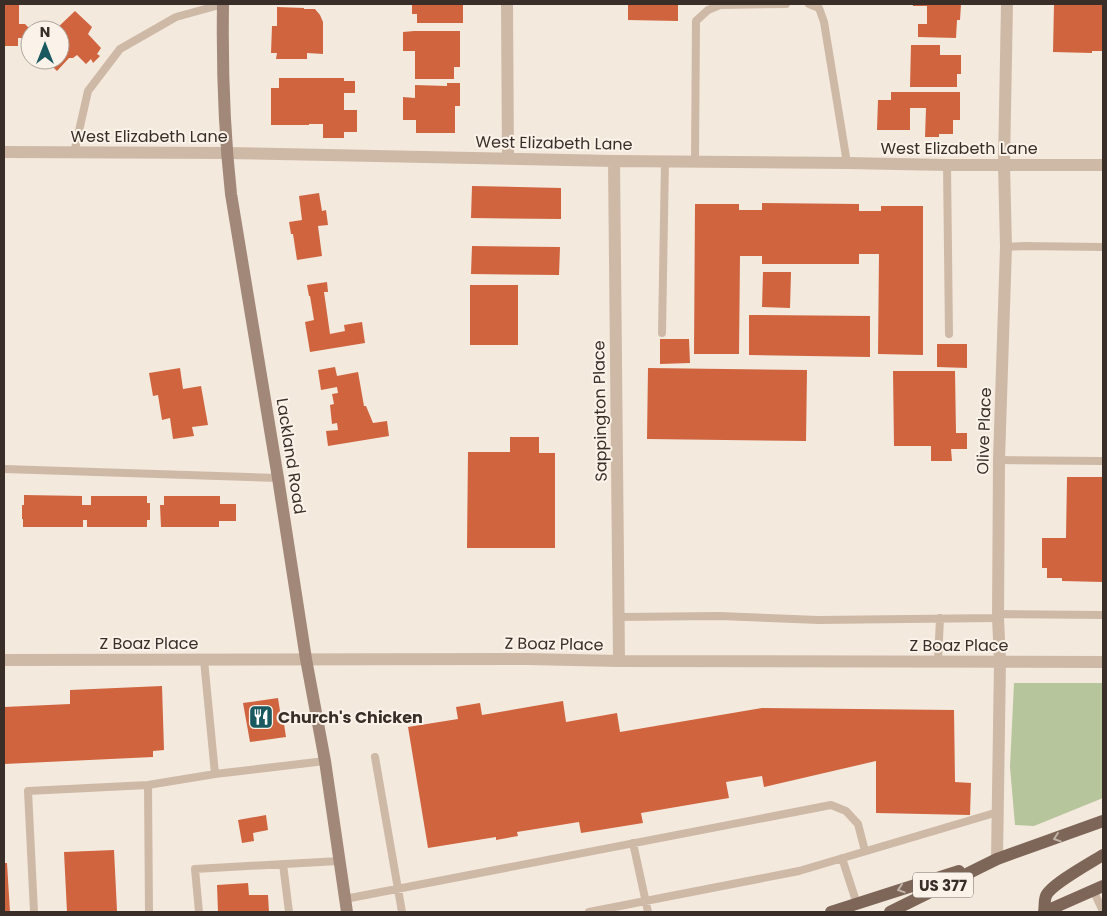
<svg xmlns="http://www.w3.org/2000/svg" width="1107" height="916" font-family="Poppins,sans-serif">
	<rect width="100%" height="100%" fill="#f4e9dd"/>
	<!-- green -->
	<path fill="#b6c59b" d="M 1014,683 L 1103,683 L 1103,798 L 1034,826 L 1015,825 L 1010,767 Z"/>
	<!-- building -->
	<path fill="#cf643f" d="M 4,4 L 19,4 L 19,24 L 25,24 L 30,29 L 30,44 L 24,38 L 18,38 L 18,46 L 4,46 Z
		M 412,4 L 463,4 L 463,23 L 417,23 L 417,14 L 412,14 Z
		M 628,4 L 678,4 L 678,21 L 628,20 Z
		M 913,4 L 961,4 L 960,20 L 957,20 L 956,38 L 918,37 L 918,24 L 927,24 L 927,6 L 913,6 Z
		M 1054,4 L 1103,4 L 1103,51 L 1092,51 L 1092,53 L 1053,52 Z
		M 277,7 L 304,8 L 304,9 L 315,9 L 320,15 L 323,22 L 323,54 L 307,53 L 307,59 L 276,59 L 277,53 L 271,53 L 272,26 L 277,26 Z
		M 75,11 L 92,27 L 88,34 L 101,48 L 97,54 L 100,56 L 93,63 L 91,59 L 86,64 L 77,55 L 73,58 L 69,58 L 57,71 L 46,60 L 60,60 L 60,53 L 62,51 L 60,49 L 60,30 L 55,30 Z
		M 414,31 L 460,31 L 460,67 L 454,67 L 454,79 L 415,79 L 415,51 L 403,51 L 403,32 Z
		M 911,45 L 940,45 L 940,55 L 961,55 L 961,74 L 957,74 L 957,87 L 910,87 Z
		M 279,78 L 344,78 L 344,81 L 355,81 L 355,93 L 344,93 L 344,110 L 357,110 L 357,132 L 344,132 L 344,138 L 323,138 L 323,124 L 309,124 L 309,125 L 271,125 L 271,88 L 279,88 Z
		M 447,83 L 460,83 L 460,106 L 455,106 L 455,133 L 416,133 L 416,120 L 403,120 L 403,97 L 415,98 L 415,85 L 447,86 Z
		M 891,92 L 960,92 L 960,120 L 953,120 L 953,134 L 939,134 L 939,137 L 925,137 L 926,108 L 910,108 L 910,130 L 877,130 L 878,100 L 891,100 Z
		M 472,186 L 561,188 L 561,219 L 471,218 Z
		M 319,193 L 322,211 L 326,210 L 328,225 L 318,226 L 322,256 L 297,260 L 293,234 L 291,234 L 289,222 L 302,220 L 299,196 Z
		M 762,203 L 859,204 L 859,211 L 881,211 L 881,206 L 923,206 L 923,355 L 878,354 L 879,254 L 859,254 L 859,264 L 762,264 L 762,256 L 740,256 L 739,354 L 694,354 L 695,204 L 739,204 L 739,210 L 762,210 Z
		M 472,246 L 560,247 L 559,275 L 471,274 Z
		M 763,272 L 791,272 L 790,308 L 762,307 Z
		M 327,282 L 328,292 L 324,292 L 330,334 L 345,331 L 344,325 L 362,322 L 365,343 L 310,352 L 305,322 L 314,320 L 310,296 L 309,296 L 307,285 Z
		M 470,285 L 518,285 L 518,345 L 470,345 Z
		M 749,315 L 870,316 L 870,357 L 749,355 Z
		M 660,339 L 689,339 L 690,363 L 660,364 Z
		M 937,344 L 967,344 L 967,368 L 937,367 Z
		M 335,367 L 337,376 L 358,372 L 364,406 L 366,406 L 373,423 L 387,421 L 389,436 L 328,446 L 326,431 L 338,430 L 337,423 L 332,424 L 330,405 L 334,404 L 332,394 L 338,393 L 337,387 L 321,390 L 318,370 Z
		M 180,368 L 183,389 L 201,386 L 208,425 L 192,427 L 194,436 L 173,439 L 170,418 L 162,420 L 158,395 L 153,396 L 149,373 Z
		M 648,368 L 807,370 L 806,441 L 647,439 Z
		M 893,371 L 955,371 L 956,433 L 967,433 L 967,449 L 951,449 L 952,461 L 931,461 L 931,446 L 894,446 Z
		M 510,437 L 539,437 L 539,453 L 555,453 L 555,548 L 467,548 L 468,452 L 510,452 Z
		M 1067,477 L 1103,477 L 1103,582 L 1062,581 L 1062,578 L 1047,578 L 1047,568 L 1042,568 L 1042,538 L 1066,538 Z
		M 24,495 L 82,496 L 82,505 L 91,505 L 91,496 L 147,496 L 147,503 L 150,503 L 150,520 L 147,520 L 147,527 L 87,527 L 87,520 L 83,520 L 83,527 L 23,527 L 23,519 L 22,519 L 22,505 L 24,505 Z
		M 164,496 L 220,496 L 220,504 L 236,504 L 236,521 L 219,521 L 219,527 L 161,527 L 160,505 L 164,505 Z
		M 162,686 L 164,750 L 153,751 L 153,757 L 4,764 L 4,707 L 70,704 L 70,690 Z
		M 278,698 L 280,711 L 282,711 L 286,737 L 250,742 L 243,703 Z
		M 563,701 L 566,722 L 617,713 L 620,732 L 762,708 L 954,710 L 955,782 L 971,783 L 970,815 L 876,813 L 876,761 L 764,787 L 762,776 L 726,782 L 729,798 L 641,813 L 643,823 L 581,833 L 579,822 L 517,832 L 518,836 L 496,840 L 496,837 L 428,848 L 408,727 L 458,719 L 456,707 L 480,703 L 482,715 Z
		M 266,815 L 268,830 L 253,833 L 254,841 L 242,843 L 238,820 Z
		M 114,850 L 117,911 L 67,912 L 64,852 Z
		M 4,863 L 7,863 L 10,912 L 4,912 Z
		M 248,883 L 249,895 L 268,895 L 269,912 L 218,912 L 217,885 Z"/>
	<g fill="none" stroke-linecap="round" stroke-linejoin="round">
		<!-- lane -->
		<path stroke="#ceb9a7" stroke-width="8" d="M 809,4 L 819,8 L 824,22 L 847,163
			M 74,153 L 88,91 L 120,49 L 176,17 L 223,4
			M 695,162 L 696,21 L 708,10 L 720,5 L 786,4
			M 947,165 L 949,334
			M 1006,247 L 1024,246 L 1103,247
			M 662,333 L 665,161
			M 999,460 L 1103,461
			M 4,469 L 278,478
			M 998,614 L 1103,615
			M 619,617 L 719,616 L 818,620 L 998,618
			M 204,660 L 215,774
			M 938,661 L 940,618
			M 375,757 L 402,912
			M 148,785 L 215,774 L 325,761
			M 633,843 L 648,912
			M 842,858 L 857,904
			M 283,864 L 289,912
			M 1093,890 L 1103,911
			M 345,899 L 831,805 L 846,811 L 858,824 L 865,851
			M 34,912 L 28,791 L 148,785 L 149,912
			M 199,912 L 195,869 L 339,861
			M 589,912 L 799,871 L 998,812"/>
		<!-- street -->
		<path stroke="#ceb9a7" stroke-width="12" d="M 507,4 L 508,158
			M 4,152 L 226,153 L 614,161 L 847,163 L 947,165 L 1103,165
			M 614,161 L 619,661
			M 4,660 L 527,659 L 619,661 L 1103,662
			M 997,859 L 1000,661 L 998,618 L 999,460 L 1006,247 L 1004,164 L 1007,4"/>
		<!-- secondary -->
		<path stroke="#a28878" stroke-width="12" d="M 223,4 C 222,68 224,130 231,194 L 278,478 L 306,659 L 325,761 L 347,912"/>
		<!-- primary -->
		<path stroke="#7d6558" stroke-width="12" d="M 831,912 L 959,871
			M 890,912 L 997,859 L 1103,821
			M 1044,912 C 1045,907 1044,901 1046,896 C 1050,885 1092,862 1103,855
			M 1044,912 L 1103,886"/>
	</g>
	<!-- one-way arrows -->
	<defs><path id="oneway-chevron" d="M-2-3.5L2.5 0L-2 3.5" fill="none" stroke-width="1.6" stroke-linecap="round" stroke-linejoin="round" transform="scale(1.25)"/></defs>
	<g stroke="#c2b3a8">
		<use href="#oneway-chevron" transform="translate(1057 838) rotate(161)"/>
		<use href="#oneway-chevron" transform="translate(901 889) rotate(162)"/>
	</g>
	<!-- icons -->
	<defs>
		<symbol id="restaurant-square" viewBox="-11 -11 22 22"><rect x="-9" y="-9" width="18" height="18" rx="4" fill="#1a595f" stroke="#fbf3ea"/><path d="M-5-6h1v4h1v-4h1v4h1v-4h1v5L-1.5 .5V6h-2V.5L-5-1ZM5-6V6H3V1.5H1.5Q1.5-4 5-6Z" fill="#fff"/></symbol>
	</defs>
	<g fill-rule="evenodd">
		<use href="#restaurant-square" x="247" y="703" width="28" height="28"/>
	</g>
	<g text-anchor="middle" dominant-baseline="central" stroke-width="4" stroke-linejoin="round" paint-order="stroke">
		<!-- shield labels -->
		<rect fill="#fbf3ea" stroke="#746962" stroke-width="1" x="913" y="872.5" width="60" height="25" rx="4"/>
		<g font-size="15" font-weight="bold" fill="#3a2e28">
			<text x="943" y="885">US 377</text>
		</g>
		<!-- street labels -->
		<g font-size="16" fill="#3a2e28" stroke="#fbf3ea">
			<text x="149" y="136">West Elizabeth Lane</text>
			<text transform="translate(554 143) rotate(1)">West Elizabeth Lane</text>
			<text x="959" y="148">West Elizabeth Lane</text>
			<text transform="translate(600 411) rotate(-91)">Sappington Place</text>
			<text transform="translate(984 431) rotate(-88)">Olive Place</text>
			<text transform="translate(291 456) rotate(81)">Lackland Road</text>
			<text x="149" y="643">Z Boaz Place</text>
			<text transform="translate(554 644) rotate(1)">Z Boaz Place</text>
			<text x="959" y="645">Z Boaz Place</text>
		</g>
		<!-- poi labels -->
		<g font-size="16" font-weight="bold" fill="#3a2e28" stroke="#fbf3ea" text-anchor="start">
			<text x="278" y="717">Church's Chicken</text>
		</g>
	</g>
	<!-- border -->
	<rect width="1107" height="916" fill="none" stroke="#3a2e28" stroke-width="10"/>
	<!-- north arrow -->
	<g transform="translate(45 45)"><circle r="24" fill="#fbf3ea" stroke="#aea49c"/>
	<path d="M0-4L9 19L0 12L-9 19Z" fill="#1a595f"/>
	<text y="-8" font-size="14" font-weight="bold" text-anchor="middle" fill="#3a2e28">N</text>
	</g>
</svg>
